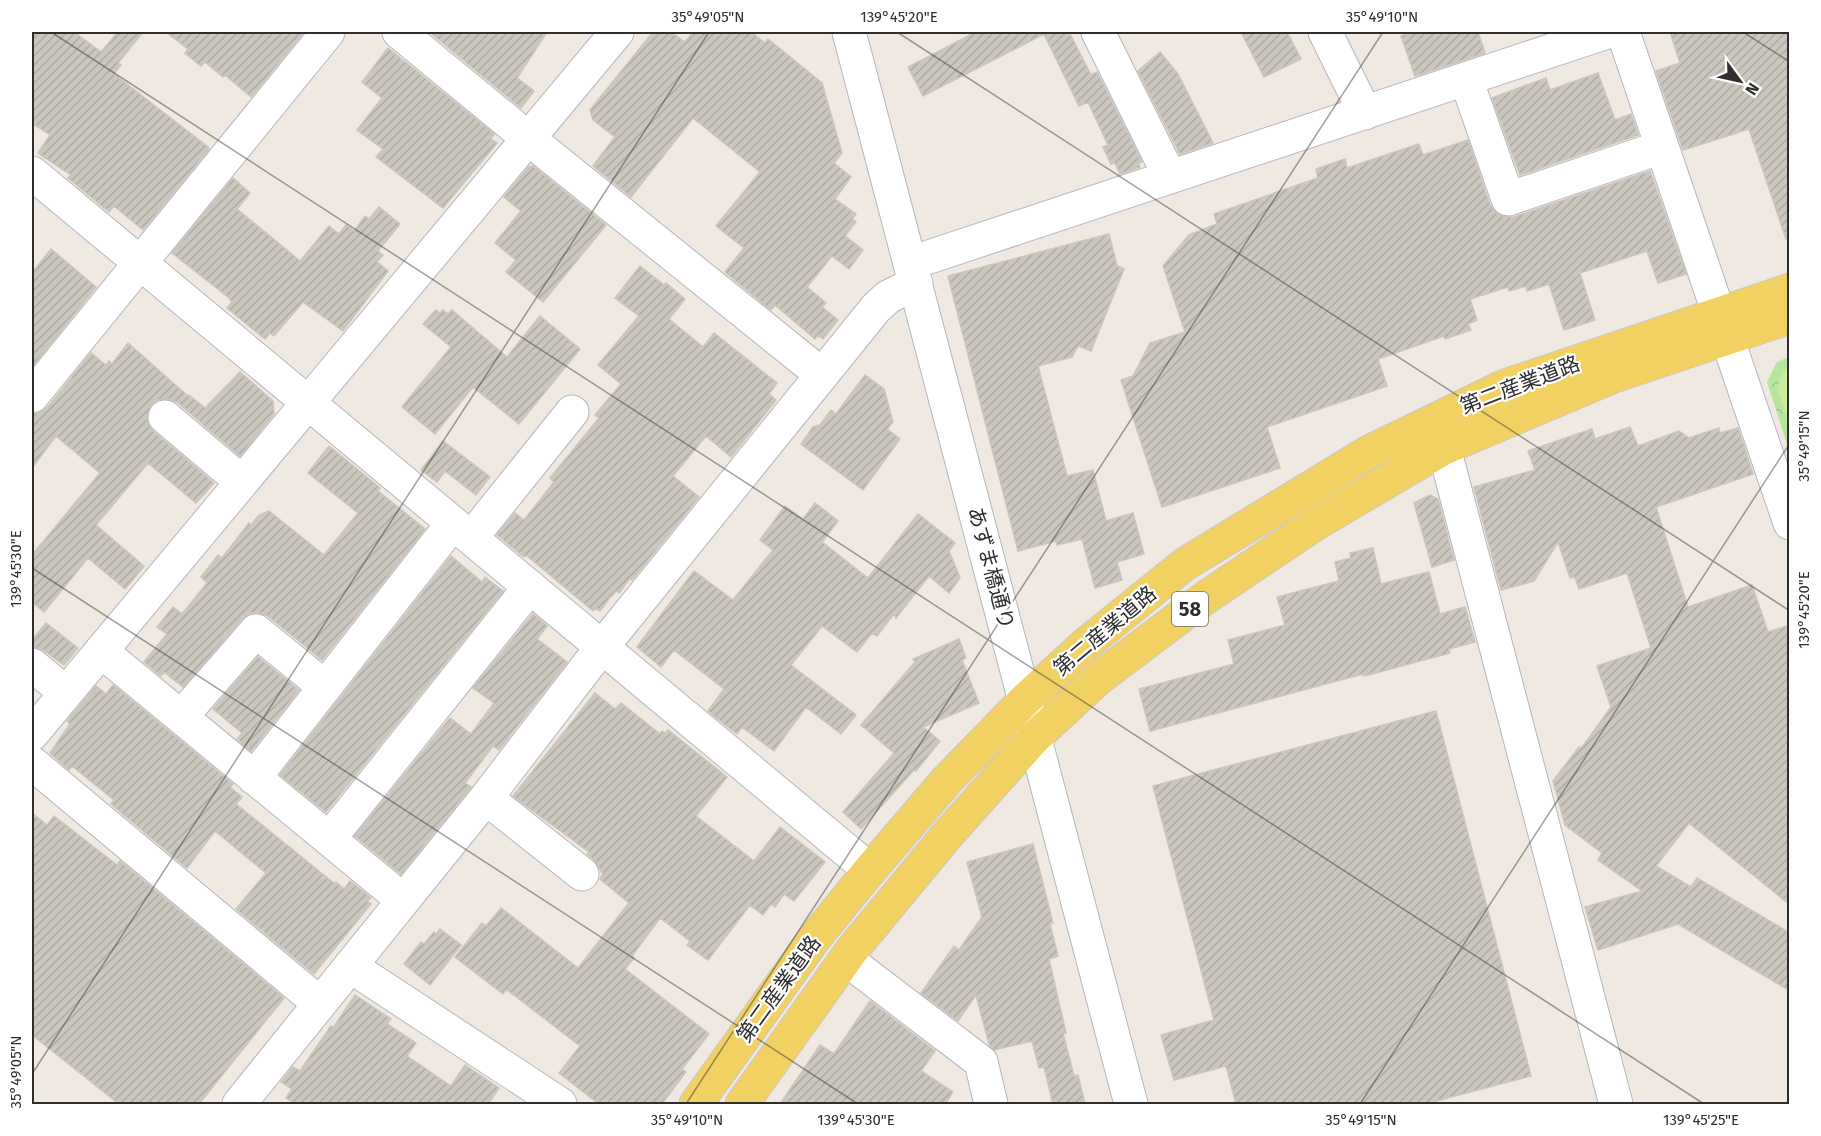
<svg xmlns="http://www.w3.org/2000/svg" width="1821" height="1136" font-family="'Fira Sans','Noto Sans JP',sans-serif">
	<defs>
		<pattern id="park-crowns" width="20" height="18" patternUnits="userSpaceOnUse" patternTransform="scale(1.5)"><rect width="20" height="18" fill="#b6e59e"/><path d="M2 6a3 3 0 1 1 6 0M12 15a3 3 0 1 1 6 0" fill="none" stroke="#9dc588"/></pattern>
		<pattern id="building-hatch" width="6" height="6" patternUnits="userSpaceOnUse" patternTransform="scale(1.5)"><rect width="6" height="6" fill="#cbc7bf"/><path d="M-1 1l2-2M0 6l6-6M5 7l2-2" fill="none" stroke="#afaba4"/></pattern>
	</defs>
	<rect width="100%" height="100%" fill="#efe9e1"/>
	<!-- park -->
	<path fill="url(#park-crowns)" d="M 1789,357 L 1789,450 L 1767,382 L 1777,362 Z"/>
	<!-- pitch -->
	<path fill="#c9ec9a" d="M 1789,369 L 1790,369 L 1789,425 L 1777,386 L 1785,370 Z"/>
	<!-- building -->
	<path fill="url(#building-hatch)" stroke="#cbc5ba" stroke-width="1.5" d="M 32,32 L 74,32 L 101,52 L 118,32 L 143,32 L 118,63 L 121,65 L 114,74 L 208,147 L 209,149 L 143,230 L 114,206 L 109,212 L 68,178 L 71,175 L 38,153 L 50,135 L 32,123 Z
		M 166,32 L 304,32 L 251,97 L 225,75 L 223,77 L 205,62 L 201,66 L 185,53 L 188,49 Z
		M 434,32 L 547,32 L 517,78 L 534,91 L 521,108 L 432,34 Z
		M 653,32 L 671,32 L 685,42 L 693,32 L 751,32 L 765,43 L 768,39 L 822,83 L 842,153 L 834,163 L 851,177 L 835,199 L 856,214 L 852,219 L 856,222 L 845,236 L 863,250 L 849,269 L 832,256 L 807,287 L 826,303 L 822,307 L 838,320 L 823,339 L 818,335 L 815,339 L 775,305 L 771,310 L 725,272 L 744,248 L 716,226 L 760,172 L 693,118 L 631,197 L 593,166 L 615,137 L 593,120 L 590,110 Z
		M 976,32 L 1069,32 L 1091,75 L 1097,72 L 1142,162 L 1138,163 L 1140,167 L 1120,174 L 1115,163 L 1111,164 L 1103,147 L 1108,145 L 1088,102 L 1079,106 L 1044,34 L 923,96 L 908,67 Z
		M 1241,32 L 1287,32 L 1301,59 L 1264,77 Z
		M 1412,32 L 1478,32 L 1485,53 L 1415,76 L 1401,36 Z
		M 1670,32 L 1790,32 L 1790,238 L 1786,239 L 1749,129 L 1683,150 L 1656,71 L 1680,63 Z
		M 388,48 L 494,134 L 491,139 L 497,143 L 443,208 L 376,157 L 383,149 L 357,130 L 382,98 L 362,82 Z
		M 1160,52 L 1178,74 L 1213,143 L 1180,154 L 1138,71 Z
		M 1598,73 L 1615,120 L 1631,114 L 1638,135 L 1520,175 L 1492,98 L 1546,78 L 1550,90 Z
		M 1468,140 L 1490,205 L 1496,213 L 1505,217 L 1514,217 L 1650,171 L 1686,274 L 1658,283 L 1647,251 L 1580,273 L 1595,320 L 1564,330 L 1549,284 L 1527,291 L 1526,286 L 1509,291 L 1508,287 L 1470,299 L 1477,320 L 1468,324 L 1471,330 L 1445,339 L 1444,336 L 1378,359 L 1387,386 L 1267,427 L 1280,468 L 1162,507 L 1121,380 L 1133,376 L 1150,343 L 1185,332 L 1163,266 L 1189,235 L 1217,224 L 1214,214 L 1318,178 L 1316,169 L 1345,159 L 1347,168 L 1419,144 L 1423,155 Z
		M 533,166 L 606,225 L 543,302 L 506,272 L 516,260 L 495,243 L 521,211 L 504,197 L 529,167 Z
		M 233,178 L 250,193 L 237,209 L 300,261 L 329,226 L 339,234 L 346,225 L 354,231 L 365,216 L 369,219 L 379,207 L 400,224 L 378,251 L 383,255 L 377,262 L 388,271 L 343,331 L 303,302 L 274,336 L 270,333 L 265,339 L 227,308 L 232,302 L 228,297 L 172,253 Z
		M 1109,234 L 1117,266 L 1124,269 L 1091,351 L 1078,346 L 1072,357 L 1038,366 L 1067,476 L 1093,470 L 1106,521 L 1133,513 L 1144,554 L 1117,562 L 1122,580 L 1095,588 L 1082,539 L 1057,545 L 1056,541 L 1018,551 L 948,276 Z
		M 51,249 L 96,287 L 32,367 L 32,273 Z
		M 640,266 L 664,285 L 666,283 L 685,299 L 669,319 L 703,347 L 714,333 L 777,383 L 769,394 L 776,400 L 731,457 L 706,436 L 673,476 L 699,497 L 632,580 L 630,578 L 619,593 L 616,591 L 612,596 L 611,596 L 600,611 L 595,608 L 593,611 L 526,555 L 524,557 L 497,535 L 515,513 L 524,520 L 554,482 L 550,478 L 599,418 L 595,415 L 621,384 L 598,365 L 639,316 L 615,298 Z
		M 436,310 L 440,313 L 443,310 L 448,314 L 452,310 L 507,357 L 540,316 L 580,349 L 519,424 L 473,387 L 435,434 L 402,407 L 451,347 L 423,324 Z
		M 128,343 L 188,396 L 189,395 L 205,408 L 240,372 L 273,401 L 274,414 L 240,456 L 177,402 L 168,399 L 158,400 L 151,405 L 147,414 L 148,424 L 153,431 L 214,483 L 196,503 L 148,463 L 96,525 L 144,566 L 125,589 L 88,558 L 44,612 L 32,602 L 32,555 L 100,473 L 56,436 L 32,468 L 32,414 L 39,413 L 47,408 L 91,353 L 106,365 L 109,361 L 112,364 Z
		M 865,375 L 884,389 L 893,422 L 887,429 L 900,439 L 863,490 L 801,444 L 813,427 L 820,425 L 831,410 L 836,414 Z
		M 1630,427 L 1638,446 L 1679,431 L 1689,438 L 1719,428 L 1720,433 L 1738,428 L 1753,474 L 1656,507 L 1688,607 L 1752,585 L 1768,632 L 1790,625 L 1790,905 L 1689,823 L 1656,866 L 1691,887 L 1697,878 L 1790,933 L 1790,991 L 1678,924 L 1598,950 L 1585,907 L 1642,891 L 1598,860 L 1602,853 L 1565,825 L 1553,781 L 1579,747 L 1581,748 L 1591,735 L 1611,707 L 1597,666 L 1651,648 L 1627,573 L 1579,589 L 1575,577 L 1570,578 L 1558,542 L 1534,581 L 1501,590 L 1474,487 L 1535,470 L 1528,451 L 1592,429 L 1595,439 Z
		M 443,441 L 490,477 L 476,495 L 445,471 L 437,482 L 421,470 Z
		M 329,446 L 380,488 L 378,491 L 425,529 L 322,660 L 268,616 L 260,613 L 250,613 L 242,619 L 183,687 L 164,672 L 161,676 L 144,662 L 167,634 L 157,627 L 173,607 L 182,614 L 207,583 L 201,577 L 218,555 L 222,558 L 249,523 L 251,525 L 259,515 L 269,511 L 324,555 L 358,513 L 308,473 Z
		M 1430,495 L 1438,499 L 1454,560 L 1432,567 L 1414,503 Z
		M 815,503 L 838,521 L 822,542 L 868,578 L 918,514 L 955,543 L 949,551 L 960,578 L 949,593 L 929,576 L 896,618 L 894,614 L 877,636 L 872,633 L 857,652 L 822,626 L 791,665 L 856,715 L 841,734 L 806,707 L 774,751 L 742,727 L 737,734 L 708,711 L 724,689 L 674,650 L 661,667 L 637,647 L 694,571 L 733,600 L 773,550 L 760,540 L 785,506 L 803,519 Z
		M 1373,548 L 1381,584 L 1429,572 L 1440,614 L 1465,607 L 1475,642 L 1449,649 L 1450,653 L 1364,676 L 1363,674 L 1150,731 L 1139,689 L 1234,664 L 1228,640 L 1285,625 L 1277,597 L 1339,581 L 1335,562 L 1351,558 L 1350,553 Z
		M 451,556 L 482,582 L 485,577 L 503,591 L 326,812 L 280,775 Z
		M 533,614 L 547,626 L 537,639 L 567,662 L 499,750 L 493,746 L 465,783 L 471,787 L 401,874 L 355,836 L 450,718 L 471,734 L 494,703 L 473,688 Z
		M 46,623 L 78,648 L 64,665 L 43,650 L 32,647 L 32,640 Z
		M 959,639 L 966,658 L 962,660 L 979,703 L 923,727 L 940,741 L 916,771 L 914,770 L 861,829 L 843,812 L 894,753 L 861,725 L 915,662 L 913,659 Z
		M 258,657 L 299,690 L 251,751 L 237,739 L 242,733 L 213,709 Z
		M 113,685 L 233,784 L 230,787 L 242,797 L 236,804 L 335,884 L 336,882 L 344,889 L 350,881 L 371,898 L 367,901 L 371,904 L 314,974 L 236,909 L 266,873 L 215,831 L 187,868 L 111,804 L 114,800 L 72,766 L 69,770 L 50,753 L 70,724 L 67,721 L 96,686 L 106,694 Z
		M 595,693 L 615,709 L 621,703 L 660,734 L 662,731 L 665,733 L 668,730 L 727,777 L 696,816 L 754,861 L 780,827 L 825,862 L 794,901 L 784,894 L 775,907 L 771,904 L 763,915 L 750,905 L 708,960 L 687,945 L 690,941 L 660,918 L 632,956 L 634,958 L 625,969 L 709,1034 L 682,1069 L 686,1072 L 662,1104 L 599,1104 L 559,1073 L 580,1046 L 506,989 L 503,994 L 455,957 L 482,923 L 486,926 L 501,908 L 578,968 L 629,903 L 600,879 L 603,874 L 594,860 L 587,854 L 589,852 L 513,796 Z
		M 1436,711 L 1531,1076 L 1425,1104 L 1236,1104 L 1226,1066 L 1174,1080 L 1161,1035 L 1214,1020 L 1153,786 Z
		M 32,813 L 47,825 L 54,816 L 117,865 L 120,861 L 284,998 L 199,1104 L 119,1104 L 32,1035 Z
		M 1033,844 L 1053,923 L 1050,924 L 1058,956 L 1049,959 L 1066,1033 L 1063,1033 L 1074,1076 L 1078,1075 L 1085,1104 L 1053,1104 L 1044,1067 L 1039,1068 L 1032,1041 L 994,1050 L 989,1044 L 976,995 L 958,1021 L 921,993 L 954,946 L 959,950 L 982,917 L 967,862 Z
		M 440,929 L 461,945 L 430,985 L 404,964 L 421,942 L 424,944 L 434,932 L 436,934 Z
		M 355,995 L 391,1019 L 387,1024 L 416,1043 L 407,1056 L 451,1086 L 465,1065 L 499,1088 L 488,1104 L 296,1104 L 286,1098 L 292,1089 L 281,1082 L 293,1067 L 300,1071 L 331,1026 L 333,1028 Z
		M 870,1001 L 935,1051 L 921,1071 L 953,1092 L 945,1104 L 780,1104 L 820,1045 L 834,1054 Z"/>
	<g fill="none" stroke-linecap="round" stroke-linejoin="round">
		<defs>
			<path id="minor" d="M 399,32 L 529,139 L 821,374
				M 849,32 L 1131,1104
				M 1098,32 L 1170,177
				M 1325,32 L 1365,113
				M 1623,32 L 1790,523
				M 1466,79 L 1508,199 L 1662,147
				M 32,173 L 870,870
				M 911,263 L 1607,32
				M 32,396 L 328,32
				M 165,417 L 242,482
				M 1444,448 L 1616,1104
				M 471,538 L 572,412
				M 101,651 L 403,900
				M 32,665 L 65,692
				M 181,717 L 256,631 L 325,687
				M 32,734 L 617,32
				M 32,763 L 319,1003
				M 254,778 L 453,523
				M 486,798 L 582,874
				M 329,839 L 530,587
				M 846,959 L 981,1062 L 991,1104
				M 350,966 L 560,1104
				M 239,1104 L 486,798 L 602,647 L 876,308 L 888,297 L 916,283"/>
			<path id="major" d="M 696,1104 L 814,939 L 870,870 L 947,780 L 1026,699 L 1087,643 L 1185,564 L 1369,452 L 1505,386 L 1790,290
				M 742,1104 L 852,950 L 948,834 L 1034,738 L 1099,678 L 1205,598 L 1315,524 L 1444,448 L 1614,376 L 1790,317"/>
		</defs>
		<!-- minor casing -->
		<use href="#minor" stroke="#b4b7c1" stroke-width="35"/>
		<!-- major casing -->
		<use href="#major" stroke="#c9c9c9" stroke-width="35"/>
		<!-- minor -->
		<use href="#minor" stroke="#fff" stroke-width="33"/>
		<!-- major -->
		<use href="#major" stroke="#f2d163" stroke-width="33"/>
	</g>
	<!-- ticks -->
	<path fill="none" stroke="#2e2e2e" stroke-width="1.5" stroke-opacity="0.45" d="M 51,32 L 1704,1104M 897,32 L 1790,611M 1743,32 L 1790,62M 32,36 L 34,32M 32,568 L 858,1104M 32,1074 L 709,32M 686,1104 L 1383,32M 1360,1104 L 1790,443"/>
	<g text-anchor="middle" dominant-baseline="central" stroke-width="4.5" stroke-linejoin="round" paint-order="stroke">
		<!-- shield labels -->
		<rect fill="#fff" stroke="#6d6d6d" stroke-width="1.5" x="1172" y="592" width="36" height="34" rx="4.5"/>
		<g font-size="20" font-weight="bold" fill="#2e2e2e">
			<text x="1190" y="609">58</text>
		</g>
		<!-- street labels -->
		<g font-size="21" fill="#2e2e2e" stroke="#fff">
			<text transform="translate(1520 385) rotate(-21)">第二産業道路</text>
			<text transform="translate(991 568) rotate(75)">あずま橋通り</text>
			<text transform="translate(1105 631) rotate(-40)">第二産業道路</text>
			<text transform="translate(779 989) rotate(-54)">第二産業道路</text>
		</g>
	</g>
	<!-- border -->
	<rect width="1821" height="1136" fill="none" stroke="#ffffff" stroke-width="66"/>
	<!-- north arrow -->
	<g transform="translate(1740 81) rotate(123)" stroke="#ffffff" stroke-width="4.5" paint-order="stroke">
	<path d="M0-4.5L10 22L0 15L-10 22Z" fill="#2e2e2e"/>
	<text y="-9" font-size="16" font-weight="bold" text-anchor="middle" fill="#2e2e2e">N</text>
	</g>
	<rect x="33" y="33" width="1755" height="1070" fill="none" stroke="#2e2e2e" stroke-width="2"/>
	<g font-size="15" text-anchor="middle" fill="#2e2e2e">
		<text x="708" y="22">35°49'05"N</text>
		<text x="899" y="22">139°45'20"E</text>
		<text x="1382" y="22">35°49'10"N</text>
		<text transform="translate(1804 446) rotate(-90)" y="5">35°49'15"N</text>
		<text transform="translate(16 569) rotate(-90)" y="5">139°45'30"E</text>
		<text transform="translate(1804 610) rotate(-90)" y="5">139°45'20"E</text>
		<text transform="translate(16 1072) rotate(-90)" y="5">35°49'05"N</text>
		<text x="687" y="1125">35°49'10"N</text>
		<text x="856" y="1125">139°45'30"E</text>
		<text x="1361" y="1125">35°49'15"N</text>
		<text x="1701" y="1125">139°45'25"E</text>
	</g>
</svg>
